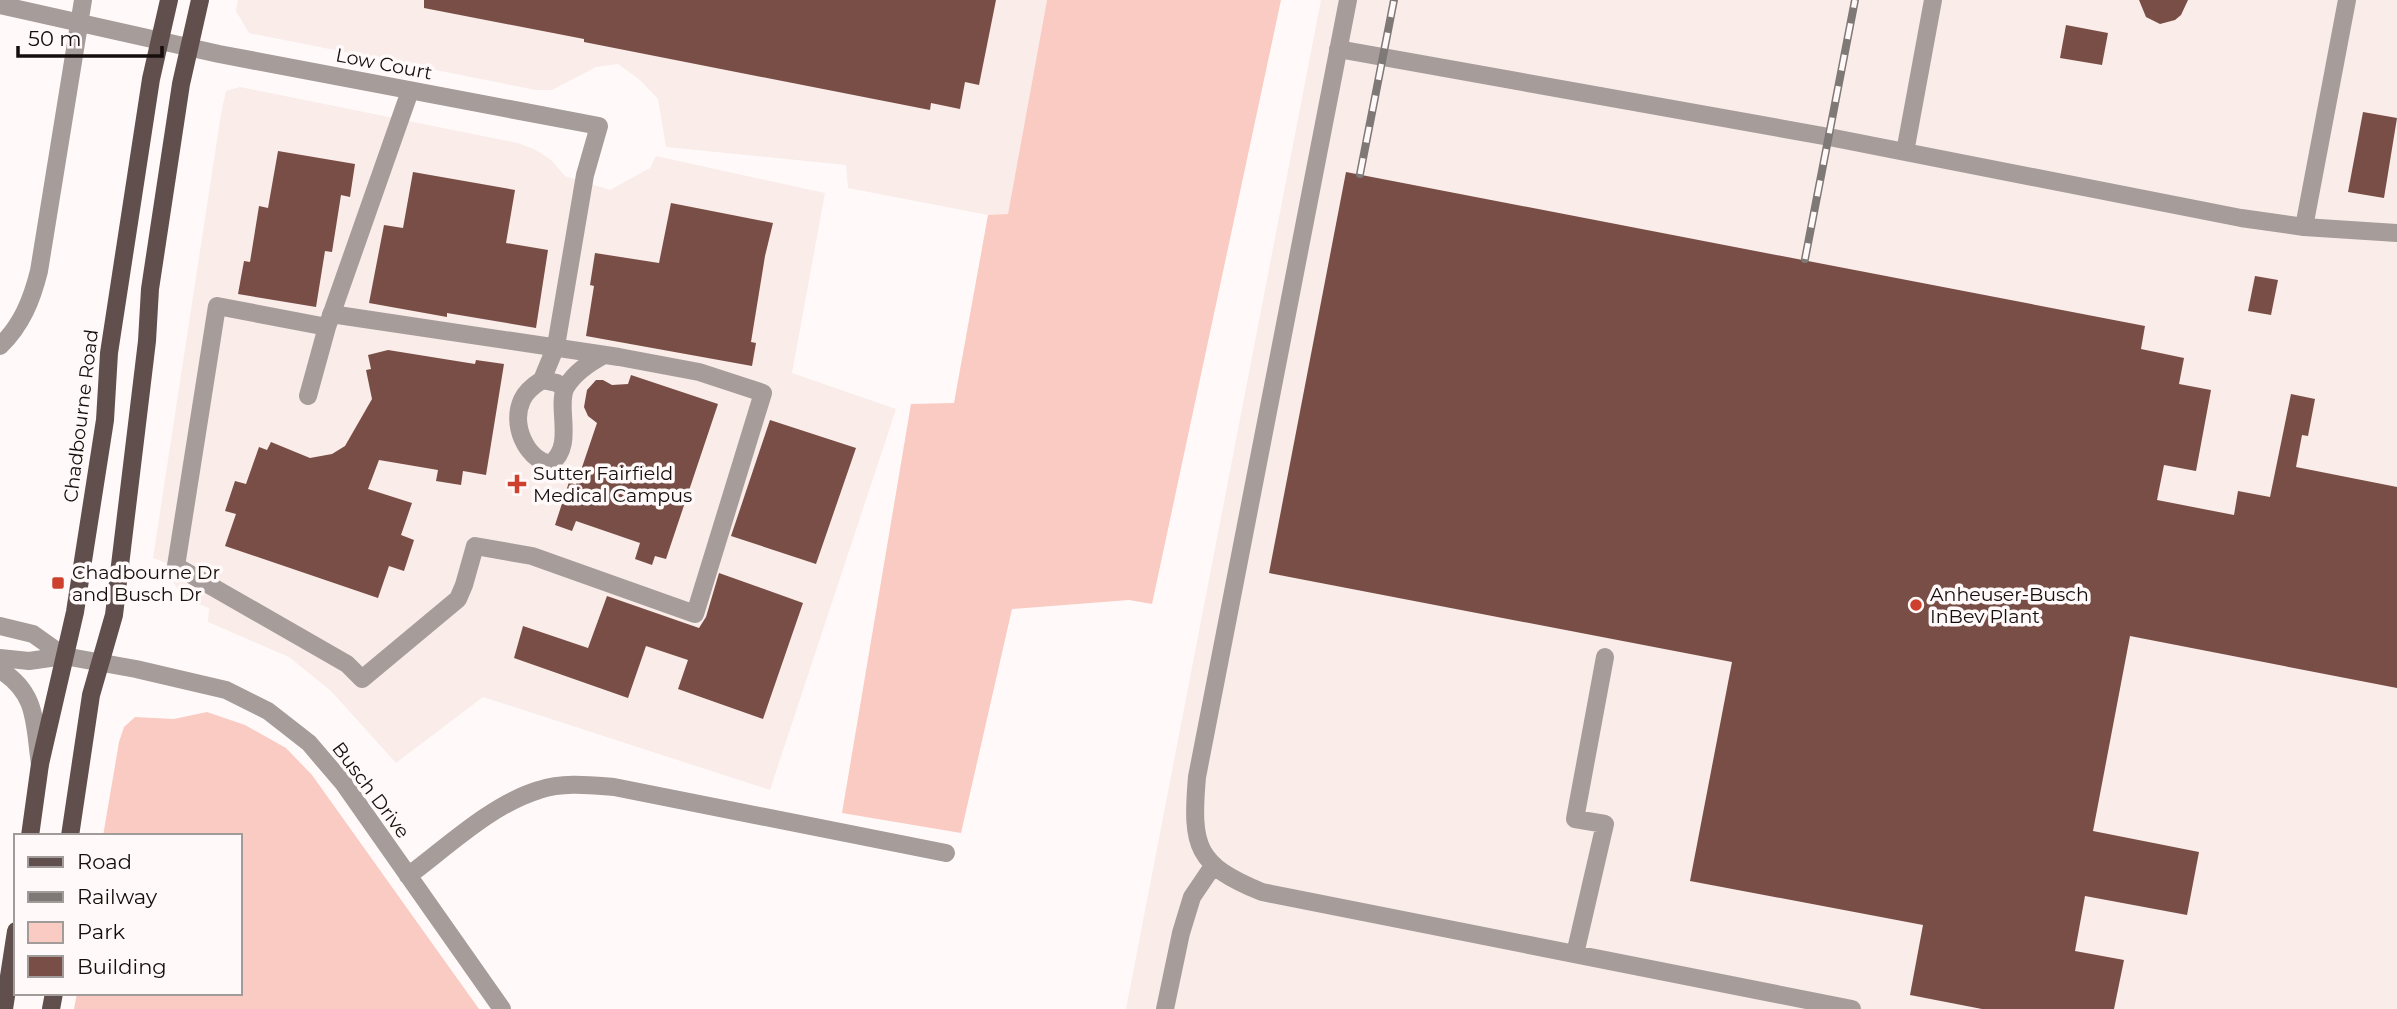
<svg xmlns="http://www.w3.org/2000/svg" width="2397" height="1009" font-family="Montserrat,sans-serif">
	<rect width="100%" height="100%" fill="#fffaf9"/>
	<!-- built -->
	<path fill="#f9ece9" d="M 238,0 L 1047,0 L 1008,215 L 988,215 L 848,188 L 846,165 L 666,147 L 658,99 L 640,80 L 618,64 L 596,67 L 552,90 L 536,90 L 249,33 L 236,11 Z
		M 1321,0 L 2397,0 L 2397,1009 L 1126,1009 Z
		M 240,87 L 518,143 L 536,150 L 551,160 L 565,176 L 610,190 L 650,168 L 656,156 L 825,193 L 792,373 L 896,409 L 770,790 L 483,697 L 396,763 L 331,691 L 289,657 L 208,622 L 209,608 L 191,601 L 180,593 L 169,575 L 166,563 L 153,558 L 221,114 L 226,91 Z"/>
	<!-- green -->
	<path fill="#facbc2" d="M 1047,0 L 1281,0 L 1152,604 L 1129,600 L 1012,609 L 961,833 L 842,813 L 911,404 L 954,403 L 988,215 L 1008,214 Z
		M 207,712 L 245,725 L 286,748 L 312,775 L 479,1009 L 74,1009 L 77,993 L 240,993 L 240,836 L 103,836 L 119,742 L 124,727 L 135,717 L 174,719 Z"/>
	<!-- building -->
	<path fill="#794e46" d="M 424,0 L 996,0 L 979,85 L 965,82 L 960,109 L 931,103 L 930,110 L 584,42 L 584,39 L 424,8 Z
		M 2139,0 L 2188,0 L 2181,15 L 2175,20 L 2160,24 L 2146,17 Z
		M 2066,25 L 2108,33 L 2102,65 L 2060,58 Z
		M 2363,112 L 2397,118 L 2384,198 L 2348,192 Z
		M 278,151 L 355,164 L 350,197 L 341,195 L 332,252 L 325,251 L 316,307 L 238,294 L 244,261 L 250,262 L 259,206 L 268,208 Z
		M 413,172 L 515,190 L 506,243 L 548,250 L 536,328 L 447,313 L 447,317 L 369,303 L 384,225 L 403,228 Z
		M 1346,172 L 2145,326 L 2141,349 L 2184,358 L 2179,384 L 2211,390 L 2196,471 L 2164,465 L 2157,500 L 2234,515 L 2238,491 L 2270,497 L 2291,394 L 2315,399 L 2308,436 L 2302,435 L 2296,467 L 2397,487 L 2397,688 L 2130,636 L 2093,831 L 2199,852 L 2187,915 L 2085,896 L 2075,951 L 2124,960 L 2114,1009 L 1982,1009 L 1910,995 L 1923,925 L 1690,881 L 1732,662 L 1269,573 Z
		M 671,203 L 773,223 L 765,256 L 751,342 L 756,343 L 752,366 L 586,336 L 594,286 L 590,285 L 595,253 L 659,263 Z
		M 2255,276 L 2278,280 L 2271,315 L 2248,311 Z
		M 388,350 L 475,364 L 476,360 L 504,364 L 486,475 L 463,471 L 461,485 L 436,481 L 438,470 L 379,460 L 368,489 L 412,503 L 401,535 L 414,540 L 404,571 L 389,566 L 378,598 L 225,546 L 236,514 L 225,511 L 235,481 L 246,484 L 259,447 L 267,450 L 271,442 L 310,458 L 332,454 L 345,446 L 372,399 L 366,370 L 371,369 L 368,355 Z
		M 631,375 L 718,404 L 666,559 L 655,556 L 652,565 L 635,559 L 640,543 L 576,521 L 572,531 L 555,525 L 569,482 L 576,485 L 597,423 L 588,416 L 584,407 L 587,390 L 596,380 L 603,380 L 612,385 L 628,384 Z
		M 770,420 L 856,448 L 816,564 L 731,536 Z
		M 719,573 L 803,603 L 763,719 L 678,689 L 688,660 L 646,646 L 628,698 L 514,658 L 523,626 L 588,648 L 607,596 L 699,628 L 706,617 Z"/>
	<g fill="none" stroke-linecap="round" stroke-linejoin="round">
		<!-- minor -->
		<path stroke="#a69c9a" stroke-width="18" d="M 1348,0 L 1197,777 C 1191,847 1196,865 1262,892 L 1852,1009
			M 0,5 L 219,54 L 599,126 L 585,175 L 556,346 L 542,380
			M 1338,49 L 1829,137 L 2241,218 L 2304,227 L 2397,233
			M 1905,152 L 1933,0
			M 2304,227 L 2347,0
			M 331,314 L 619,357 L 699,372 L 763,393 L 695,614 L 532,556 L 475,546 L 464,585 L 458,599 L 362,679 L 347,664 L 176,566 L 217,306 L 327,327 L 410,91
			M 0,346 C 22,325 32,299 39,271 L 83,0
			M 564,389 L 557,383 L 542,380 C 534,385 526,391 522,400 C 511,424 525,458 550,464 C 576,446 555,406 566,387 C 575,372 589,363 604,355
			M 308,396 L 327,327
			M 0,626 L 33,634 L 64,656
			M 0,658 L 29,661 L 64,656 L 136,669 L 226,690 L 268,711 L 309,743 L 344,784 L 502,1009
			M 0,670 C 38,693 34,724 40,764
			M 408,876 C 447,847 492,804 539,790 C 563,782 589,785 614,787 L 946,853
			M 1575,954 L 1605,824 L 1575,819 L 1605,657
			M 1165,1009 L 1181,933 L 1192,897 L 1213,866"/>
		<!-- major -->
		<path stroke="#604f4c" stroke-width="18" d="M 30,836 L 40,764 L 75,612 L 105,420 L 109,353 L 151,79 L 169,0
			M 70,836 L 91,695 L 114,615 L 147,341 L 150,289 L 181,84 L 200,0
			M 4,1009 L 16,931
			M 51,1009 L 54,993"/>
		<defs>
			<path id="rail" d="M 1360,174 L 1394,0
				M 1805,259 L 1855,0"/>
		</defs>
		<!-- rail casing -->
		<use href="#rail" stroke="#7e7876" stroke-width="8"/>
		<!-- rail -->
		<use href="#rail" stroke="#fffaf9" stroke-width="5" stroke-dasharray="16" stroke-linecap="butt"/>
	</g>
	<!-- markers -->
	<g fill="#cc402d" stroke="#fffaf9" stroke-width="2.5">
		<path d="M513.5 473.5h7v7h7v7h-7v7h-7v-7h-7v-7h7z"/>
		<rect x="51" y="576" width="14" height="14" rx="3.5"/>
		<circle cx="1916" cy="605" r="7"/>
	</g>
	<g text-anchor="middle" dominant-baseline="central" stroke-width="7" stroke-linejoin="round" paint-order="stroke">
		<!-- street labels -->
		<g font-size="19" fill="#150e0c" stroke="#fffaf9">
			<text transform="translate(384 64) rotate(11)">Low Court</text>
			<text transform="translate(81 416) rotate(-83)">Chadbourne Road</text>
			<text transform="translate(371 790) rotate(53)">Busch Drive</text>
		</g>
		<!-- poi labels -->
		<g font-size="19" fill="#150e0c" stroke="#fffaf9" text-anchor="start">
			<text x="533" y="473">Sutter Fairfield<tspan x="533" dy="22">Medical Campus</tspan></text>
			<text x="72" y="572">Chadbourne Dr<tspan x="72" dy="22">and Busch Dr</tspan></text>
			<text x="1930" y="594">Anheuser-Busch<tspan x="1930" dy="22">InBev Plant</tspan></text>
		</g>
	</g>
	<!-- legend -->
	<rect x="14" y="834" width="228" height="161" fill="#fffaf9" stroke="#a19c9a" stroke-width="2"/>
	<rect x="28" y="857" width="35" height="10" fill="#604f4c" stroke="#a19c9a" stroke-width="2"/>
	<text x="77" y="869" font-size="21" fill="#150e0c">Road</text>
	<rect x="28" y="892" width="35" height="10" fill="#7e7876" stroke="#a19c9a" stroke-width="2"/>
	<text x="77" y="904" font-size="21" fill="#150e0c">Railway</text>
	<rect x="28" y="922" width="35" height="21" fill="#facbc2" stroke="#a19c9a" stroke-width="2"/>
	<text x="77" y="939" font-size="21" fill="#150e0c">Park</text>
	<rect x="28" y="956" width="35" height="21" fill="#794e46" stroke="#a19c9a" stroke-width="2"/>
	<text x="77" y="974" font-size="21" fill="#150e0c">Building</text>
	<!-- scale -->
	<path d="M18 46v10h144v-10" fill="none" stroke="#150e0c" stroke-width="3.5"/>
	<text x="28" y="46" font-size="21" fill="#150e0c" stroke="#fffaf9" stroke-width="5" paint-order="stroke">50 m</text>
</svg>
